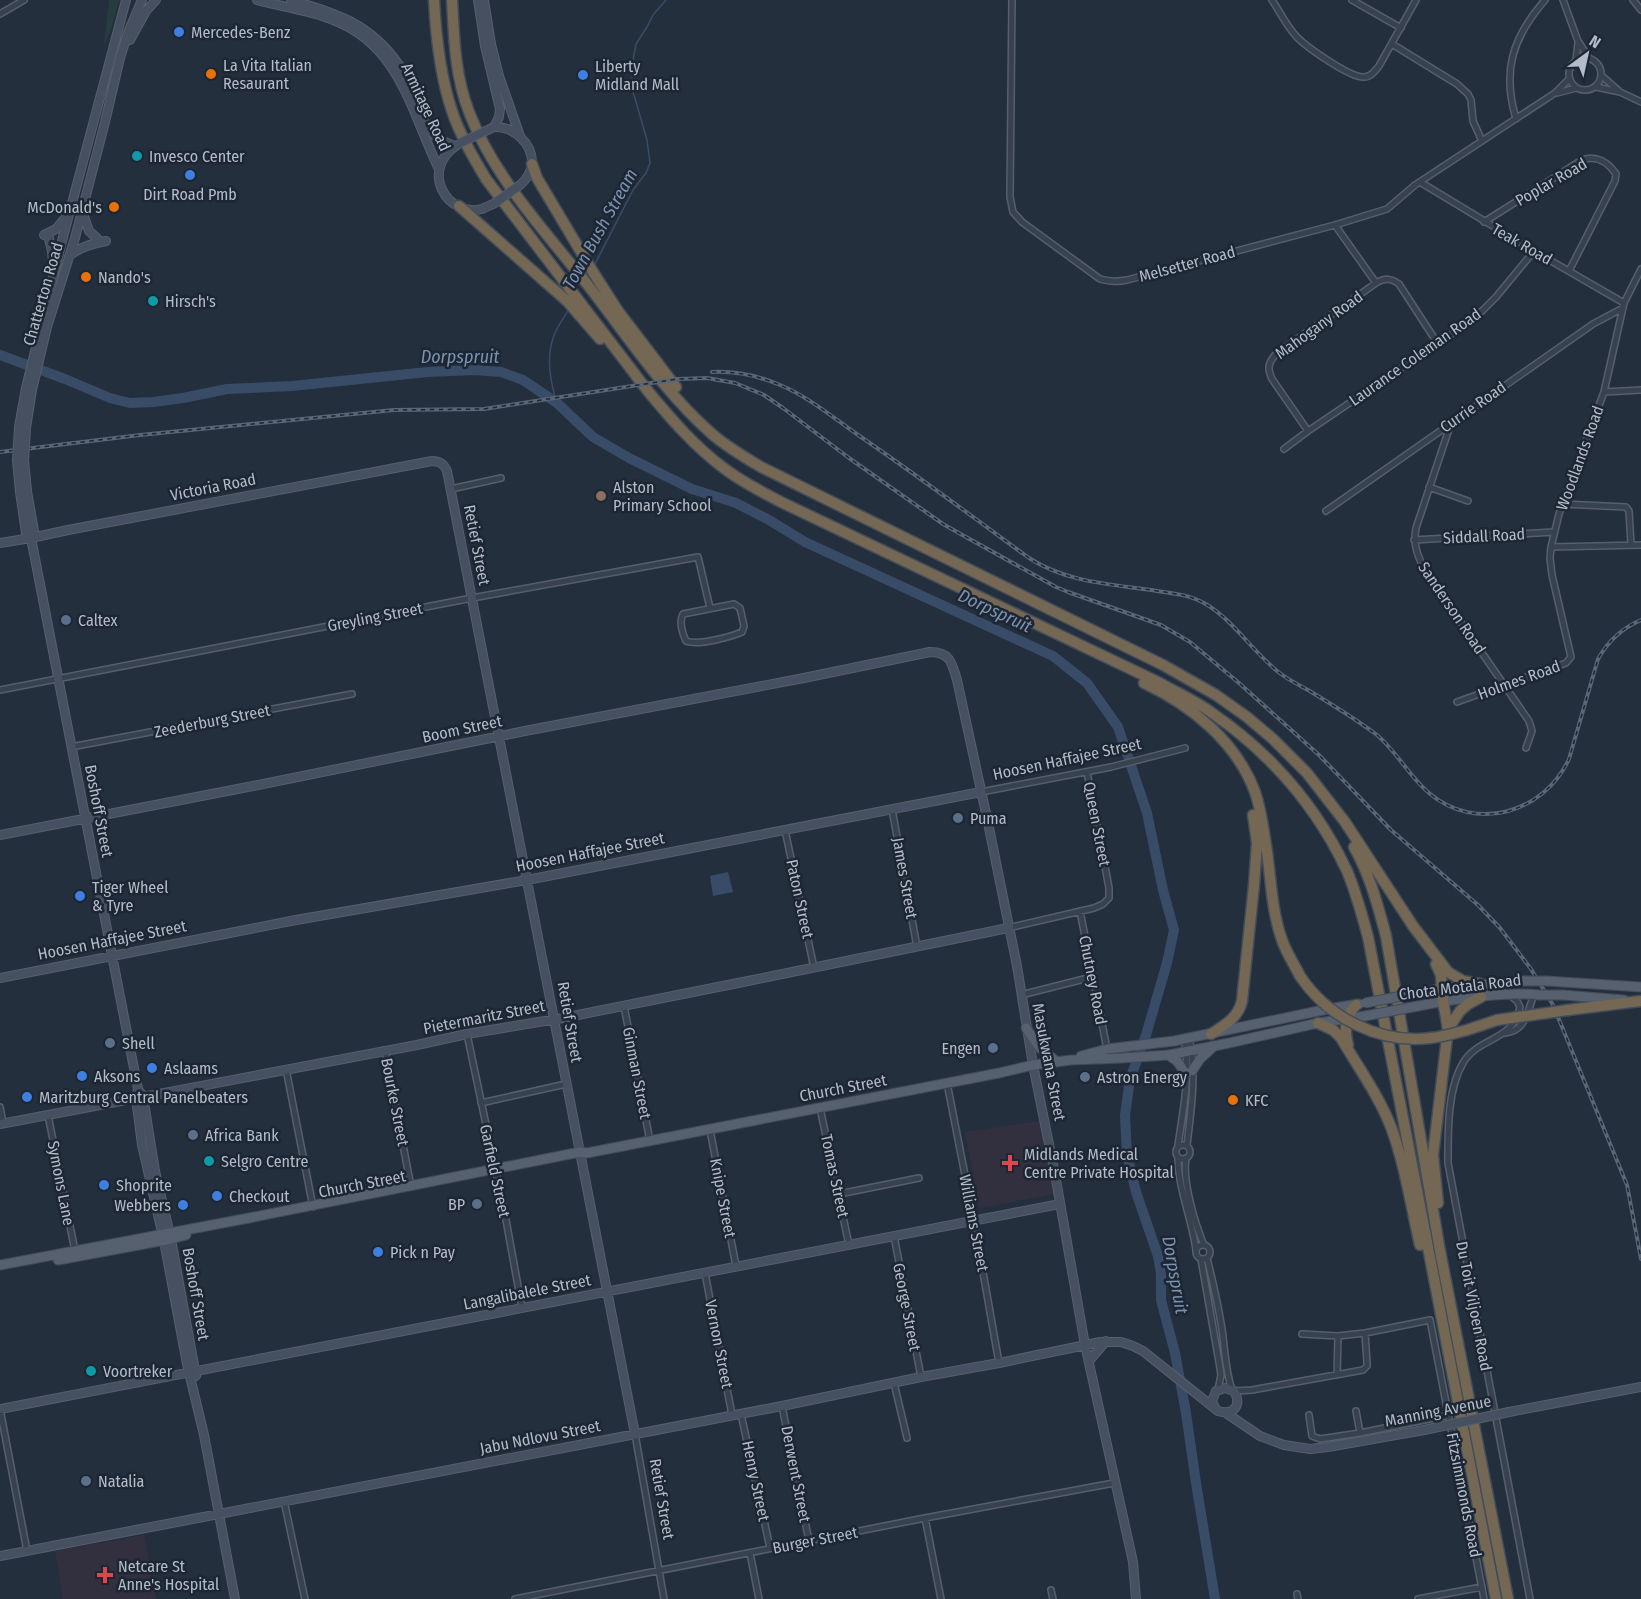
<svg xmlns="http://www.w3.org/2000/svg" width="1641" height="1599" font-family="'Fira Sans Condensed',sans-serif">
	<rect width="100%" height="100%" fill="#242f3e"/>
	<!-- medical -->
	<path fill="#32303f" d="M 1041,1121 L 1056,1194 L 979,1208 L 965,1132 Z
		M 144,1535 L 156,1599 L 63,1599 L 55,1551 Z"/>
	<!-- green -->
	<path fill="#263c3f" d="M 109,0 L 119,0 L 111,30 L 104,45 Z"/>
	<!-- water -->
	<path fill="#394c67" d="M 728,872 L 733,892 L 713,896 L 710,876 Z"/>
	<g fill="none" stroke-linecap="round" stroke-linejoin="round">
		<!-- stream -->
		<path stroke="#394c67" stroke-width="1.5" d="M 594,266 L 633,190 L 646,173 L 650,163 L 647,140 L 632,88 L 633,60 L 636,44 L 647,27 L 653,15 L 666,0
			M 557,403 C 550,382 546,360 553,338 C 556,328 564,318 569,309"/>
		<!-- river -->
		<path stroke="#394c67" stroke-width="10" d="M 0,355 L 65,379 L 110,398 L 130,403 L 153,402 L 183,398 L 227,389 L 292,386 L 428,372 L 474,370 L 501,372 L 523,380 L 557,403 L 593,437 L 629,458 L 692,489 L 736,503 L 769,520 L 805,542 L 1053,656 L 1087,683 L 1118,727 L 1147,813 L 1163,890 L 1174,930 L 1167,963 L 1146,1035 L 1130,1079 L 1125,1115 L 1127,1155 L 1136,1192 L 1158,1256 L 1161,1274 L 1161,1300 L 1175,1353 L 1186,1413 L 1196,1483 L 1215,1599"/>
		<defs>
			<path id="street" d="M 1012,0 L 1010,197 L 1013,212 L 1022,222 L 1100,279 C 1110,282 1117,282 1127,280 L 1335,225 L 1387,209 L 1415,185 L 1555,93 L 1569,79
				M 1272,0 C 1280,12 1286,25 1296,36 C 1305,46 1350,78 1364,77 C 1371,77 1375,71 1379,66 L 1416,0
				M 1352,0 L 1401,28
				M 1563,0 L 1578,41 L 1589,58
				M 1633,0 L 1641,10
				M 0,14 L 24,0
				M 1392,44 L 1457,84 L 1468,94 L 1471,100 L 1473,121 L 1482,141
				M1569 74a16 16 0 1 1 32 0a16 16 0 1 1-32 0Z
				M 1576,60 L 1578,43
				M 1602,76 L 1619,91
				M 1596,87 L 1620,92 L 1641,102
				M 1557,93 L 1576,88
				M 1516,119 C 1502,71 1512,38 1545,0
				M 1420,182 L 1534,251 L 1624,303
				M 1484,222 L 1582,160 C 1596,155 1608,162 1616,174 L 1615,181 L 1569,271
				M 1335,225 L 1376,283
				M 1604,392 L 1641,390
				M 1451,423 L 1416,528 C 1413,544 1417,554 1424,569 L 1529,721 L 1532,731 L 1526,748
				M 1308,431 L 1272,379 C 1267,368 1268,363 1276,354 L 1376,283 C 1385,278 1391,278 1399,284 L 1438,344
				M 1284,449 L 1308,431 L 1474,319 L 1496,297 L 1534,251
				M 1429,487 L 1468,501
				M 451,489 L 501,478
				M 1563,504 L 1626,507 L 1629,511 L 1631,545
				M 1326,511 L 1593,324 L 1623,308
				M 1414,540 L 1554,532
				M 1551,547 L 1641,545
				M 734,604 L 740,608 L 744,626 L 742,632 C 730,637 698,646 686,641 C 682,633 679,621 683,614 Z
				M 0,690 L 472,598 L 698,557 L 710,608
				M 1457,702 L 1566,663 L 1571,657 L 1552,575 L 1550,558 L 1551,547 L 1559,514 L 1604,392 L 1624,303 L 1641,269
				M 71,747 L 352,694
				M 981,792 L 1111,767 L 1185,748
				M 892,809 L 917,947
				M 785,830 L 814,968
				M 1080,911 L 1107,1049
				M 1008,928 L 1094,908 L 1103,904 L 1109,898 L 1109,888 L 1107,877 L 1087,772
				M 1021,995 L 1092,977
				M 1511,996 L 1517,1001 L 1520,1007 C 1514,1041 1478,1037 1463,1063 C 1447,1090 1448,1133 1448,1163 L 1530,1599
				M 624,1006 L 650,1141
				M 1505,1033 C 1509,1032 1512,1032 1515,1030 C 1526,1025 1530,1005 1534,994
				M 467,1034 L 506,1220 L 522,1308
				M 385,1050 L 411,1187
				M 286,1069 L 313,1207
				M 947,1083 L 974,1221 L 999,1363
				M 481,1103 L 566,1084
				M 0,1107 L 3,1123
				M 820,1108 L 849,1245
				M 48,1115 L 75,1251
				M 710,1130 L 736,1266
				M1176 1152a7 7 0 1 1 14 0a7 7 0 1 1-14 0Z
				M 1178,1145 C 1183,1111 1191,1073 1184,1039
				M 1187,1145 C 1191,1110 1197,1073 1189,1038
				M 1178,1158 C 1178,1189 1192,1219 1196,1250
				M 1186,1158 C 1182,1180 1195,1224 1204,1245
				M 839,1194 L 919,1178
				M 894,1236 L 921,1377
				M1196 1252a7 7 0 1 1 14 0a7 7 0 1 1-14 0Z
				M 1207,1258 C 1213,1282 1218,1305 1222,1329 C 1225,1349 1225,1370 1232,1390
				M 1201,1259 L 1219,1362 L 1221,1375 L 1218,1390
				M 705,1273 L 732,1415
				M 1302,1334 L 1338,1336 L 1365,1333 L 1430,1320 L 1484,1599
				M 1337,1375 L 1338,1336
				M 894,1383 L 907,1438
				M 1234,1391 L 1252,1390 L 1363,1370 L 1367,1366 L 1367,1363 L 1365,1333
				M 782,1406 L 809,1541
				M 0,1409 L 27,1551
				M 1356,1411 L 1360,1433
				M 741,1414 L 770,1548
				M 1309,1415 L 1312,1436 L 1320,1439 L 1360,1433 L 1449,1415
				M 635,1434 L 664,1599
				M 284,1501 L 305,1599
				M 925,1518 L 941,1599
				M 750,1553 L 759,1599
				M 1051,1590 L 1053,1599
				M 1297,1594 L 1298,1599
				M 515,1599 L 925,1518 L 1114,1483
				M 1418,1599 L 1482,1587"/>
			<path id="secondary" d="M 257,0 C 282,7 309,10 333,20 C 400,45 411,112 439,169
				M 291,0 C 336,13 371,24 399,65 C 404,73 409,81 413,90 C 419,104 422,124 434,135 C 440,141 448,143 455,146
				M 478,0 L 485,46 L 500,109 L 499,117 L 494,127 C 514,126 533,144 532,164 C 531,172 526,180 520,185
				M 484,0 L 491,44 L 499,76 L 520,136
				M 130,40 L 146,11 L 156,0
				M 457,145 C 419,170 447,218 482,209 C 486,207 491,205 495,203
				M 82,211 L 89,231 L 99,240
				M 44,235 L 56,229 L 66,217
				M 48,235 L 52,251 L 53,263
				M 69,256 C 80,247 92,244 106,241
				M 19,427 L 26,388 L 63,237 L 126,0
				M 26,428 L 32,390 L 47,327 L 75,238 L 105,122 L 120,58 L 129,30 L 142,0
				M 27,491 L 34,531 L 31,538 L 138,1089 L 136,1098 L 142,1145 L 164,1241 L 187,1364 L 204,1435 L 235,1599
				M 20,492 L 26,533 L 31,538
				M 0,543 L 31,538 L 68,530 L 432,461 C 440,461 444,464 447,471 L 635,1434
				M 0,835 L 253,786 L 530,730 L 804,678 L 930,652 C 951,652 952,664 957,680 L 987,818 L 1017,966 L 1033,1065 L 1055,1174 L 1085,1345 L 1133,1562 L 1136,1599
				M 0,978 L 296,920 L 527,880 L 981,792
				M 140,1092 L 143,1096 L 155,1171 L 171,1239 L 196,1376
				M 0,1124 L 417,1045 L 467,1034 L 563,1018 L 748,981 L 1008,928
				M 1089,1361 L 1106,1341
				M 0,1409 L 1060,1204
				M 1509,1412 L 1641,1387
				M 1226,1413 L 1260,1436 L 1284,1445 L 1310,1449 L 1328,1447 L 1424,1430
				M 0,1556 L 782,1406 L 921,1377 L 999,1363 L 1100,1342 L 1121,1342 L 1133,1346 L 1143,1351 L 1218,1411 C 1234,1416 1242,1405 1234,1391 L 1225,1388 L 1216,1391 L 1212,1401 L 1215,1408"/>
			<path id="primary" d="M 1547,981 L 1641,987
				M 1413,994 L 1442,988 L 1524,981
				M 1563,995 L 1624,1000
				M 1418,1006 C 1454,999 1503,991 1539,995
				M 1026,1028 L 1040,1048 L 1057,1062
				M 1168,1055 L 1177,1061 L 1186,1074
				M 1081,1056 L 1107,1049 L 1174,1041 L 1328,1009 L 1359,1004
				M 1192,1071 L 1200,1059 L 1213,1047
				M 58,1260 L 171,1239 L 186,1235
				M 0,1265 L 249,1218 L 580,1152 L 587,1153 L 999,1073 L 1033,1065 L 1071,1060 L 1123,1058 L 1169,1055 L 1229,1043 L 1318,1023 L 1365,1016"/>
			<path id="highway" d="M 434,0 C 436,37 440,76 452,111 C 460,135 473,157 486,179 L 647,390 C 671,419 695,447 725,469 C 742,482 762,492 781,502 L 1160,683 C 1177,693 1196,701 1212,713 C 1270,753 1317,807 1347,871 C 1356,892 1362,915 1368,937 L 1496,1599
				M 452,0 C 454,38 455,76 469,112 C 494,177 544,230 587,284 C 627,335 663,391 712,434 C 727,447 744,457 761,467 L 1163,665 L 1216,695 L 1247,717 L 1273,739 L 1307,773 L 1345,822 L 1413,926 L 1448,972 L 1463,981 L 1480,984
				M 532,164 L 537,178 L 593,272 L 618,311 L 676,387
				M 459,206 L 567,301 L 600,339
				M 1144,683 C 1191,705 1236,741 1255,792 C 1261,809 1263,827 1266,845 C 1271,876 1271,909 1282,940 C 1286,952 1294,964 1300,976
				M 1354,847 C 1370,875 1378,906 1386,936 L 1440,1251 L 1508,1599
				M 1436,964 L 1441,975 L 1443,1001 L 1448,1029
				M 1568,1010 L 1641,1001
				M 1318,1023 L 1333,1030 L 1341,1038 C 1358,1067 1379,1096 1391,1127 C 1405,1165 1411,1206 1420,1245
				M 1467,1030 L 1497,1020
				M 1211,1034 C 1225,1025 1238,1018 1242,1001 L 1254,885 L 1257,843 L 1253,815
				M 1348,1045 C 1344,1030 1345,1016 1356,1005
				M 1438,1203 L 1433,1155 L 1448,1029 L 1460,1011 L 1468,1004 L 1481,997"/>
		</defs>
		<!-- street casing -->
		<use href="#street" stroke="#565f6c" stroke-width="8"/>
		<!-- secondary casing -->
		<use href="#secondary" stroke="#565f6c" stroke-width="10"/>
		<!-- primary casing -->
		<use href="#primary" stroke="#414a57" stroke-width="11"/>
		<!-- highway casing -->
		<use href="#highway" stroke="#434c59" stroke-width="13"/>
		<!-- street -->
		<use href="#street" stroke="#38414e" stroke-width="5"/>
		<!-- secondary -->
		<use href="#secondary" stroke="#465061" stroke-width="8"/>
		<!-- primary -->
		<use href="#primary" stroke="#56606e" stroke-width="9"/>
		<!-- highway -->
		<use href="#highway" stroke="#746855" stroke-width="10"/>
		<defs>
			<path id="rail" d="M 712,372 C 735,371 759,376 780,385 C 809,397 835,419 861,437 C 918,476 973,517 1029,558 C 1066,582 1109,584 1151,590 C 1169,593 1188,594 1204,603 C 1233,619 1254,654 1281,674 C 1289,680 1299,685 1308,690 C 1331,704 1356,719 1377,735 C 1397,752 1409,776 1429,793 C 1476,833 1544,813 1569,759 L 1598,659 C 1608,641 1622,628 1641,620
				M 0,452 L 140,435 L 394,410 L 484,409 L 677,379 L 707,378 L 735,383 L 764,395 L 783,408 L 849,458 L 943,524 L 957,532 L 1056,587 L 1068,592 L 1161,625 L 1190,642 L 1239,683 L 1319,755 L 1391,830 L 1478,905 L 1500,928 L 1531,969 L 1553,1005 L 1627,1185 L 1641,1259"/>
		</defs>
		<!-- rail casing -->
		<use href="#rail" stroke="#5a6575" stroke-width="4"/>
		<!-- rail -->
		<use href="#rail" stroke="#1d2633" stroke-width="1.5" stroke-dasharray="4.5" stroke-linecap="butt"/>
		<defs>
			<path id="secondary-bridge" d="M 460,143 L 494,127
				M 495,203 L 520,185
				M 19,427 L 17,460 L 20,492
				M 26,428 L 24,460 L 27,491
				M 1424,1430 L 1509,1412"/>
			<path id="primary-bridge" d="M 1524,981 L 1547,981
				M 1539,995 L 1563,995
				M 1365,1003 L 1413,994
				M 1365,1016 L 1418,1006"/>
			<path id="highway-bridge" d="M 1300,976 C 1328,1018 1380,1044 1430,1038 C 1443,1037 1455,1033 1467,1030
				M 1497,1020 L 1568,1010"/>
		</defs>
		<!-- secondary-bridge casing -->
		<use href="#secondary-bridge" stroke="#565f6c" stroke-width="10" stroke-linecap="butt"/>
		<!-- primary-bridge casing -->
		<use href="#primary-bridge" stroke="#414a57" stroke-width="11" stroke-linecap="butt"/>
		<!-- highway-bridge casing -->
		<use href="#highway-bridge" stroke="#434c59" stroke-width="13" stroke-linecap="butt"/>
		<!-- secondary-bridge -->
		<use href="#secondary-bridge" stroke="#465061" stroke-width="8"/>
		<!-- primary-bridge -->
		<use href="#primary-bridge" stroke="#56606e" stroke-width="9"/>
		<!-- highway-bridge -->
		<use href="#highway-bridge" stroke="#746855" stroke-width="10"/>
	</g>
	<!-- markers -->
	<g fill="#3f7fe0" stroke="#1d2633" stroke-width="2">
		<circle cx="179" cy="32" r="6"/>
		<circle cx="583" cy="75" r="6"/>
		<circle cx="190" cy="175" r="6"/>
		<circle cx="80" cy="896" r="6"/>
		<circle cx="152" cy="1068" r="6"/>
		<circle cx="82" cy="1076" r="6"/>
		<circle cx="27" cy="1097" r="6"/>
		<circle cx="104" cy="1185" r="6"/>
		<circle cx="217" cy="1196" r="6"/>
		<circle cx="183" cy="1205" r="6"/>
		<circle cx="378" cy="1252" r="6"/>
	</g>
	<g fill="#e8710a" stroke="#1d2633" stroke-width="2">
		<circle cx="211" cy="74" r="6"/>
		<circle cx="114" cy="207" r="6"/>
		<circle cx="86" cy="277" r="6"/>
		<circle cx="1233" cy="1100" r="6"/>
	</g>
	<g fill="#0f9aa8" stroke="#1d2633" stroke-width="2">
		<circle cx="137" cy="156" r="6"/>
		<circle cx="153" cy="301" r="6"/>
		<circle cx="209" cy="1161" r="6"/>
		<circle cx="91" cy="1371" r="6"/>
	</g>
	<circle fill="#8d6e63" stroke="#1d2633" stroke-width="2" cx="601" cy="496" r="6"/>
	<g fill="#5c6f8a" stroke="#1d2633" stroke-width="2">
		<circle cx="66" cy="620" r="6"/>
		<circle cx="958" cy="818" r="6"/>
		<circle cx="110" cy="1043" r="6"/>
		<circle cx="993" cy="1048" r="6"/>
		<circle cx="1085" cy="1077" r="6"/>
		<circle cx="193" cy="1135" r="6"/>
		<circle cx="477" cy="1204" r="6"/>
		<circle cx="86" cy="1481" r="6"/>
	</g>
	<g fill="#e0444e" stroke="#1d2633" stroke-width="2">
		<path d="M1007 1154h6v6h6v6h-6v6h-6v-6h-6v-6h6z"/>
		<path d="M102 1566h6v6h6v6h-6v6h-6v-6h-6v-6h6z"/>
	</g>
	<g text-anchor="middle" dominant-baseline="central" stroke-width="5" stroke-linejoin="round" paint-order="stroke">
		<!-- poi labels -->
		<g font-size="16" fill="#b4bcc9" stroke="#1d2633" text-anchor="start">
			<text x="191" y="32">Mercedes-Benz</text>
			<text x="223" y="65">La Vita Italian<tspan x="223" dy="18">Resaurant</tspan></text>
			<text x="595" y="66">Liberty<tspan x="595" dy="18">Midland Mall</tspan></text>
			<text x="149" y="156">Invesco Center</text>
			<text x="190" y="194" text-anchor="middle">Dirt Road Pmb</text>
			<text x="102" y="207" text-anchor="end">McDonald's</text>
			<text x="98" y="277">Nando's</text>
			<text x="165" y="301">Hirsch's</text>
			<text x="613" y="487">Alston<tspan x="613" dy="18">Primary School</tspan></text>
			<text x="78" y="620">Caltex</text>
			<text x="970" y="818">Puma</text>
			<text x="92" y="887">Tiger Wheel<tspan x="92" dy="18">&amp; Tyre</tspan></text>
			<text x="122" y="1043">Shell</text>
			<text x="981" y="1048" text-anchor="end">Engen</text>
			<text x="164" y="1068">Aslaams</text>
			<text x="94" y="1076">Aksons</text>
			<text x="1097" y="1077">Astron Energy</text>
			<text x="39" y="1097">Maritzburg Central Panelbeaters</text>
			<text x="1245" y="1100">KFC</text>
			<text x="205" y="1135">Africa Bank</text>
			<text x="1024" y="1154">Midlands Medical<tspan x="1024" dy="18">Centre Private Hospital</tspan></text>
			<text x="221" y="1161">Selgro Centre</text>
			<text x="116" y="1185">Shoprite</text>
			<text x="229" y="1196">Checkout</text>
			<text x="465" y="1204" text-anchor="end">BP</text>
			<text x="171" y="1205" text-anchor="end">Webbers</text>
			<text x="390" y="1252">Pick n Pay</text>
			<text x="103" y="1371">Voortreker</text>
			<text x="98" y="1481">Natalia</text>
			<text x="118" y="1566">Netcare St<tspan x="118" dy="18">Anne's Hospital</tspan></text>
		</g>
		<!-- street labels -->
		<g font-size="16" fill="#b4bcc9" stroke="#1d2633">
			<text transform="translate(426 107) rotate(65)">Armitage Road</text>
			<text transform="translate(1551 182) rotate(-30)">Poplar Road</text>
			<text transform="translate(1522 244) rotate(30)">Teak Road</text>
			<text transform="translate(1187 264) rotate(-15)">Melsetter Road</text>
			<text transform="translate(43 294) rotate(-74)">Chatterton Road</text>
			<text transform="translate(1319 325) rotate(-36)">Mahogany Road</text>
			<text transform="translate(1415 357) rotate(-35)">Laurance Coleman Road</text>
			<text transform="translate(1473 407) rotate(-35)">Currie Road</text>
			<text transform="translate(1580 458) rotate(-70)">Woodlands Road</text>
			<text transform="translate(213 487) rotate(-11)">Victoria Road</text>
			<text transform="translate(1484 536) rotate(-3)">Siddall Road</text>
			<text transform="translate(477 545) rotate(79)">Retief Street</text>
			<text transform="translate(1452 608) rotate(56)">Sanderson Road</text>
			<text transform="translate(375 617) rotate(-11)">Greyling Street</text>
			<text transform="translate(1519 680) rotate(-20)">Holmes Road</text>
			<text transform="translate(212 721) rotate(-11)">Zeederburg Street</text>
			<text transform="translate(462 729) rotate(-12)">Boom Street</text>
			<text transform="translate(1067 759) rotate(-12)">Hoosen Haffajee Street</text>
			<text transform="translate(99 811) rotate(79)">Boshoff Street</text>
			<text transform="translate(1097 824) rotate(79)">Queen Street</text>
			<text transform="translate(590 852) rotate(-11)">Hoosen Haffajee Street</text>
			<text transform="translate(905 878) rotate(80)">James Street</text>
			<text transform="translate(800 899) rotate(78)">Paton Street</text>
			<text transform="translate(112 940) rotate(-11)">Hoosen Haffajee Street</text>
			<text transform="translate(1093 980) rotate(79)">Chutney Road</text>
			<text transform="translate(1460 987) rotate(-7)">Chota Motala Road</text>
			<text transform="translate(484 1017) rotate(-11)">Pietermaritz Street</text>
			<text transform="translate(570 1022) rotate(80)">Retief Street</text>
			<text transform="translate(1049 1062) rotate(79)">Masukwana Street</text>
			<text transform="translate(637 1073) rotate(79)">Ginman Street</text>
			<text transform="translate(843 1088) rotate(-11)">Church Street</text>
			<text transform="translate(395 1102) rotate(79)">Bourke Street</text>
			<text transform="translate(495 1171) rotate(78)">Garfield Street</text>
			<text transform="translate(835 1176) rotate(78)">Tomas Street</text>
			<text transform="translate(61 1183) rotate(79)">Symons Lane</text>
			<text transform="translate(362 1184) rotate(-11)">Church Street</text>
			<text transform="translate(723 1198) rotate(79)">Knipe Street</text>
			<text transform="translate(974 1223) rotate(79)">Williams Street</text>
			<text transform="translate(527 1292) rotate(-11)">Langalibalele Street</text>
			<text transform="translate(196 1294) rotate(80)">Boshoff Street</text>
			<text transform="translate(1474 1306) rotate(79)">Du Toit Viljoen Road</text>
			<text transform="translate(907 1307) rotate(79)">George Street</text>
			<text transform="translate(719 1344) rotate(79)">Vernon Street</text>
			<text transform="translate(1438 1411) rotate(-11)">Manning Avenue</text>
			<text transform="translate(540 1437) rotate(-11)">Jabu Ndlovu Street</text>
			<text transform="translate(796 1474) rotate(79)">Derwent Street</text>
			<text transform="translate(756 1481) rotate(78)">Henry Street</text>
			<text transform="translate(1464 1495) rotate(79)">Fitzsimmonds Road</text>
			<text transform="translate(662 1499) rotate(80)">Retief Street</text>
			<text transform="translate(815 1540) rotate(-11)">Burger Street</text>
		</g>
		<!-- water labels -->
		<g font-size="18" font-style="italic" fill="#7c92b1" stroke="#1d2633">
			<text transform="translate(600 229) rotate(-61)">Town Bush Stream</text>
			<text x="460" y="357">Dorpspruit</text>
			<text transform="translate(995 611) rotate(25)">Dorpspruit</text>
			<text transform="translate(1175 1275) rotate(80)">Dorpspruit</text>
		</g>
	</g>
	<!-- north arrow -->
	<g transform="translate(1587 54) rotate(33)" stroke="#1d2633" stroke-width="4.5" paint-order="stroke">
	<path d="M0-4.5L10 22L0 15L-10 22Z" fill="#b4bcc9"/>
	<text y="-9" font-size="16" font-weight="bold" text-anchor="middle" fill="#b4bcc9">N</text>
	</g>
</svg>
